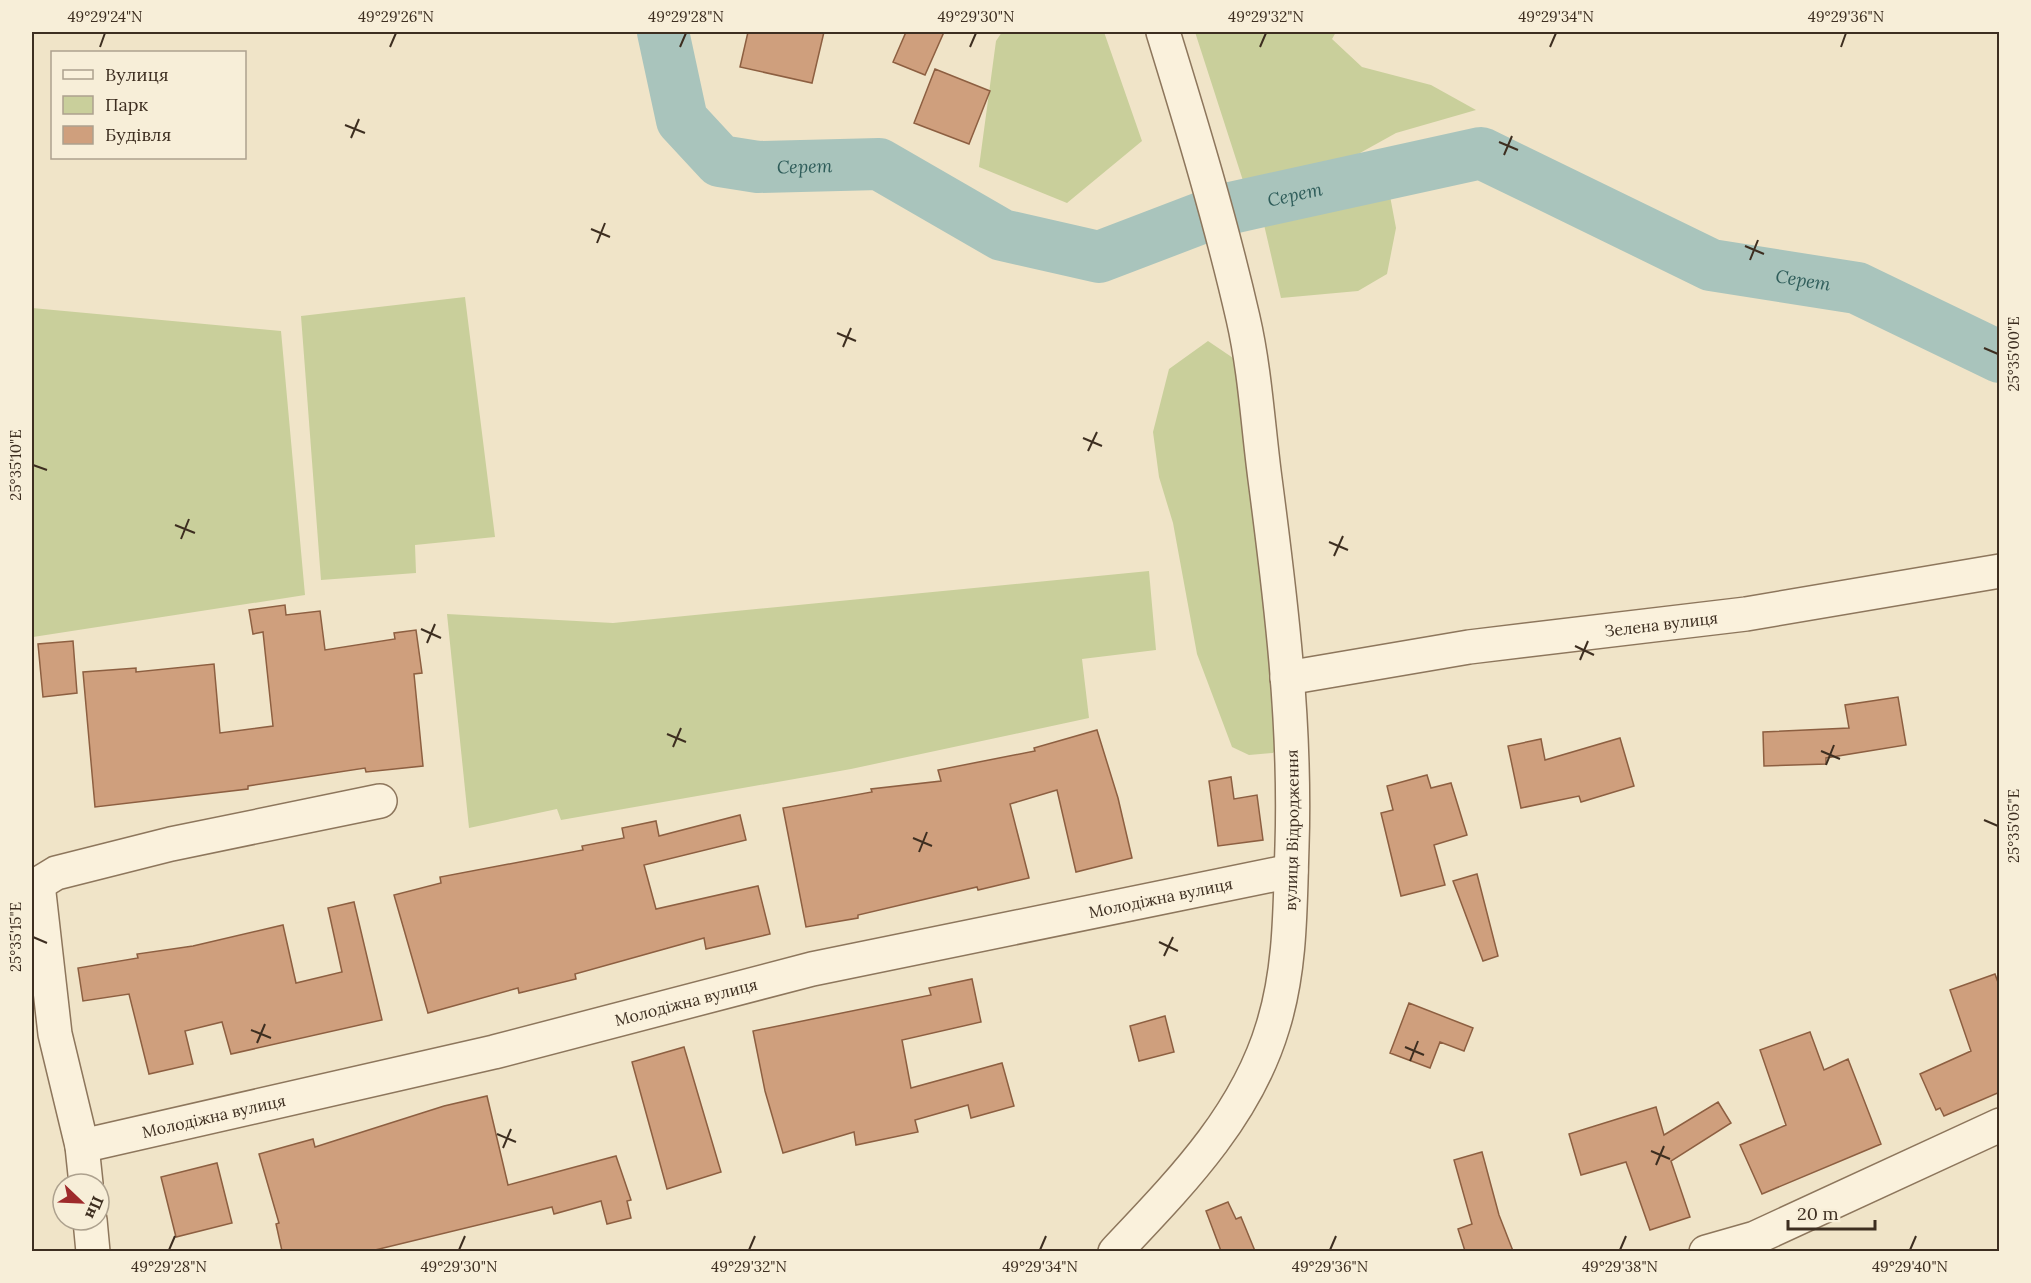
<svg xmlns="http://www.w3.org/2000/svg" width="2031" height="1283" font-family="Lora,serif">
	<rect width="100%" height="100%" fill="#f0e4c8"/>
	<!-- green -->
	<path fill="#c9cf9b" d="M 1002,32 L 1104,32 L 1142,141 L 1067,203 L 979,167 L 996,41 Z
		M 1195,32 L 1336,32 L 1332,39 L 1362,67 L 1431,85 L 1476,110 L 1396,133 L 1342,163 L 1284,185 L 1246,190 Z
		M 1317,196 L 1390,196 L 1396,228 L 1387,274 L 1358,291 L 1281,298 L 1262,216 Z
		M 465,297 L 495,537 L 415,545 L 416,573 L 321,580 L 301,316 Z
		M 32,308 L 281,331 L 305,595 L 33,637 Z
		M 1208,341 L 1239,362 L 1297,721 L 1273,753 L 1249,755 L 1232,747 L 1197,654 L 1173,523 L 1159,477 L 1153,432 L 1169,369 Z
		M 1149,571 L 1156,650 L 1082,659 L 1089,718 L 851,769 L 561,820 L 557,809 L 469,828 L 447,614 L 613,623 Z"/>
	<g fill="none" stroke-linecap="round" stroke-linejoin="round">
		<!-- river -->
		<path stroke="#a9c4bc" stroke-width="52" id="s1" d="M 663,32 L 682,120 L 720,161 L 758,167 L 879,164 L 1002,235 L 1099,257 L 1222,210 L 1481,153 L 1711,265 L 1857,288 L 2000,357"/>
	</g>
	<!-- building -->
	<path fill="#cf9f7d" stroke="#8d5f41" stroke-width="1.5" d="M 748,32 L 824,32 L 812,83 L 740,67 Z
		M 906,32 L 944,32 L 925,75 L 893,62 Z
		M 935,69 L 990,91 L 969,144 L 914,123 Z
		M 285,605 L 286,615 L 320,611 L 325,650 L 395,639 L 394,633 L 416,630 L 422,673 L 414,674 L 423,766 L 366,772 L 365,768 L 248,786 L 248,789 L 95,807 L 83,672 L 136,668 L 136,672 L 214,664 L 220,733 L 273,726 L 263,632 L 253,634 L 249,610 Z
		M 73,641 L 77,693 L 43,697 L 38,644 Z
		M 1898,697 L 1906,745 L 1826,758 L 1826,764 L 1764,766 L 1763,732 L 1849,728 L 1845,705 Z
		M 1097,730 L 1118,798 L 1132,858 L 1076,872 L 1057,790 L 1010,804 L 1029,878 L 978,890 L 977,887 L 858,915 L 858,918 L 806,927 L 783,808 L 872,792 L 871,789 L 941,781 L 938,770 L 1035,751 L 1034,748 Z
		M 1620,738 L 1634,786 L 1581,802 L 1579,796 L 1521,808 L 1508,746 L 1541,739 L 1545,760 Z
		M 1427,775 L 1431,788 L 1451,783 L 1467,835 L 1434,845 L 1445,885 L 1401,896 L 1381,813 L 1393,810 L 1387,786 Z
		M 1231,777 L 1234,799 L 1257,795 L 1263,840 L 1218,846 L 1209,781 Z
		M 740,815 L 746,840 L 644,865 L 656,909 L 758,886 L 770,934 L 706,949 L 704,938 L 575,974 L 576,979 L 519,993 L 518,988 L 428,1013 L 394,895 L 441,883 L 440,877 L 583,850 L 582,846 L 624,838 L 622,828 L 656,821 L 659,836 Z
		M 1477,874 L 1498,956 L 1483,961 L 1453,881 Z
		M 354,902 L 382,1020 L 231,1054 L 222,1022 L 185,1031 L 193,1064 L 149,1074 L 129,994 L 83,1001 L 78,968 L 138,958 L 137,954 L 193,946 L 283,925 L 296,983 L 342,972 L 328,908 Z
		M 1995,974 L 2000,988 L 2000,1092 L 1944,1116 L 1940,1108 L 1936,1110 L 1920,1074 L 1971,1051 L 1950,990 Z
		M 972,979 L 981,1022 L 902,1040 L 911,1088 L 1002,1063 L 1014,1106 L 971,1118 L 968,1105 L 915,1120 L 918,1132 L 856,1145 L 854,1132 L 783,1153 L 765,1091 L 753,1031 L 931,995 L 929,988 Z
		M 1409,1003 L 1473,1028 L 1464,1051 L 1440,1042 L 1430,1068 L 1390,1053 Z
		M 1165,1016 L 1174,1052 L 1139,1061 L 1130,1026 Z
		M 1810,1032 L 1824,1070 L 1848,1059 L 1881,1144 L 1762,1194 L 1740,1145 L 1786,1125 L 1760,1050 Z
		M 684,1047 L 721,1172 L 667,1189 L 632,1062 Z
		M 487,1096 L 508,1185 L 616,1156 L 631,1200 L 627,1201 L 631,1218 L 607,1224 L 601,1201 L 554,1214 L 552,1207 L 371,1251 L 282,1251 L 276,1224 L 279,1223 L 259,1154 L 313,1139 L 315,1147 L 444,1106 Z
		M 1718,1102 L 1731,1123 L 1671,1161 L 1690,1217 L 1650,1230 L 1626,1162 L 1581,1175 L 1569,1134 L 1656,1107 L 1664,1135 Z
		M 1482,1152 L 1499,1215 L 1513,1251 L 1465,1251 L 1458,1229 L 1472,1224 L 1454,1160 Z
		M 217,1163 L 232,1223 L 176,1237 L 161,1177 Z
		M 1228,1202 L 1236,1219 L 1241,1217 L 1255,1251 L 1221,1251 L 1206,1211 Z"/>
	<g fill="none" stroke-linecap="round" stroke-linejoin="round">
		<defs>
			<g id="minor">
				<path id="s2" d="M 1287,678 L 1469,647 L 1746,614 L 2000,571"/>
				<path d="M 38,884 L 56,873 L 171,844 L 380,801"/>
				<path d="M 38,884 L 55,1034 L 82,1146 L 86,1184"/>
				<path id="s3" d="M 82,1146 L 494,1052 L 812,969 L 1291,871"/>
				<path d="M 90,1220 L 93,1252"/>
				<path id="s4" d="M 1115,1252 C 1179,1184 1246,1117 1273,1026 C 1291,968 1290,906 1292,846 C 1296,723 1281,601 1265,479 C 1258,426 1255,370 1243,318 C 1221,222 1192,126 1163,32"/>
				<path d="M 1706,1252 L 1755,1238 L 2000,1125"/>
			</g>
		</defs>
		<!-- minor casing -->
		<use href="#minor" stroke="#8d765c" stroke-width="36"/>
		<!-- minor -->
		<use href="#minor" stroke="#faf1dc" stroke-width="33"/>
	</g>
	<!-- ticks -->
	<path fill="none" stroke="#3d2e20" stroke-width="2" d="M 100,47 L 105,33M 390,47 L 396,33M 680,47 L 686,33M 970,47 L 976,33M 1260,47 L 1266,33M 1550,47 L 1556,33M 1841,47 L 1846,33M 345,125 L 365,133M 351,138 L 359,119M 1499,142 L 1518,150M 1504,155 L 1512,136M 591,229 L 610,237M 597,243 L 605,223M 1745,246 L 1764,254M 1750,260 L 1758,240M 837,333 L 856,341M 843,347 L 851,328M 1984,348 L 1998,354M 1083,438 L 1102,446M 1088,451 L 1097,432M 33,465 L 47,470M 175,525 L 195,533M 181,539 L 189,519M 1329,542 L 1348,550M 1334,556 L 1343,536M 421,629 L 441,638M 427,643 L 435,624M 1575,646 L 1594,655M 1580,660 L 1588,641M 667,734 L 686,742M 673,747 L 681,728M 1821,751 L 1840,759M 1826,765 L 1834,745M 1984,820 L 1998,826M 913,838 L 932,846M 919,852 L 927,832M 33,937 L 47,943M 1159,942 L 1178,951M 1164,956 L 1173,937M 251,1030 L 271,1038M 257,1043 L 265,1024M 1405,1047 L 1424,1055M 1410,1061 L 1418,1041M 497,1134 L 516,1142M 503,1148 L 511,1129M 1651,1151 L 1670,1159M 1656,1165 L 1664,1146M 169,1250 L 175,1236M 459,1250 L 465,1236M 749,1250 L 755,1236M 1040,1250 L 1046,1236M 1330,1250 L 1336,1236M 1620,1250 L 1626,1236M 1910,1250 L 1916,1236"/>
	<g text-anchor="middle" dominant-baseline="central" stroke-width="5" stroke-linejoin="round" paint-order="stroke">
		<!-- street labels -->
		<g font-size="16" fill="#3d2e20" stroke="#f7eed8">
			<text stroke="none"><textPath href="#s2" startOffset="378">Зелена вулиця</textPath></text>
			<text stroke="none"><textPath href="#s4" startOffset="476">вулиця Відродження</textPath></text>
			<text stroke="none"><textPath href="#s3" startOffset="1107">Молодіжна вулиця</textPath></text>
			<text stroke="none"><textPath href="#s3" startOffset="621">Молодіжна вулиця</textPath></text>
			<text stroke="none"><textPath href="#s3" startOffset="135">Молодіжна вулиця</textPath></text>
		</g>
		<!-- water labels -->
		<g font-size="18" font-style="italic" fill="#2f5d5a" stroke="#f7eed8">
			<text stroke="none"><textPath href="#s1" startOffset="231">Серет</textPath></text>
			<text stroke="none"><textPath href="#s1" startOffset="753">Серет</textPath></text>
			<text stroke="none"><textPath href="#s1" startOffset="1293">Серет</textPath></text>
		</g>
	</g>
	<!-- border -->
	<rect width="2031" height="1283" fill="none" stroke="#f7eed8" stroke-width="66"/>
	<!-- legend -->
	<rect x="51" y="51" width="195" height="108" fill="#f7eed8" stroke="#ada18e" stroke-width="1.5"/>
	<rect x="63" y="70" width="30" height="9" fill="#faf1dc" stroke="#ada18e" stroke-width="1.5"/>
	<text x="105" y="81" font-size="18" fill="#3d2e20">Вулиця</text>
	<rect x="63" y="96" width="30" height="18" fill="#c9cf9b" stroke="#ada18e" stroke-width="1.5"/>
	<text x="105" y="111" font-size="18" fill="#3d2e20">Парк</text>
	<rect x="63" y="126" width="30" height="18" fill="#cf9f7d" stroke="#ada18e" stroke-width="1.5"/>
	<text x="105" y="141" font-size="18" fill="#3d2e20">Будівля</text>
	<!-- north arrow -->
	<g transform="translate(81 1202) rotate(113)"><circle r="28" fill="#f7eed8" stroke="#ada18e" stroke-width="1.5"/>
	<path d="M0-4.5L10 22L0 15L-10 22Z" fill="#9e2a2b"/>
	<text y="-9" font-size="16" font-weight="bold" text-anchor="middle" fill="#3d2e20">Пн</text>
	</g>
	<!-- scale -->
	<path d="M1788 1220v9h87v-9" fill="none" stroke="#3d2e20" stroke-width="3"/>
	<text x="1797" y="1220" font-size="18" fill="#3d2e20" stroke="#f7eed8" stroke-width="4.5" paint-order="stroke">20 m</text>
	<rect x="33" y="33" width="1965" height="1217" fill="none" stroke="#3d2e20" stroke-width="2"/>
	<g font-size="15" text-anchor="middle" fill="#3d2e20">
		<text x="105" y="22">49°29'24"N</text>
		<text x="396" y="22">49°29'26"N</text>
		<text x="686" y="22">49°29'28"N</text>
		<text x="976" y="22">49°29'30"N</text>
		<text x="1266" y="22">49°29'32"N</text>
		<text x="1556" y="22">49°29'34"N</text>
		<text x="1846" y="22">49°29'36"N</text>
		<text transform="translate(2014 354) rotate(-90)" y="5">25°35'00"E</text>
		<text transform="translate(16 465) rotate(-90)" y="5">25°35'10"E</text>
		<text transform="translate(2014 826) rotate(-90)" y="5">25°35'05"E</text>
		<text transform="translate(16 937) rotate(-90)" y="5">25°35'15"E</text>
		<text x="169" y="1272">49°29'28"N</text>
		<text x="459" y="1272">49°29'30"N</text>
		<text x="749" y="1272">49°29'32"N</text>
		<text x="1040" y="1272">49°29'34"N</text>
		<text x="1330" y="1272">49°29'36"N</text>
		<text x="1620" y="1272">49°29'38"N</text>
		<text x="1910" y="1272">49°29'40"N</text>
	</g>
</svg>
